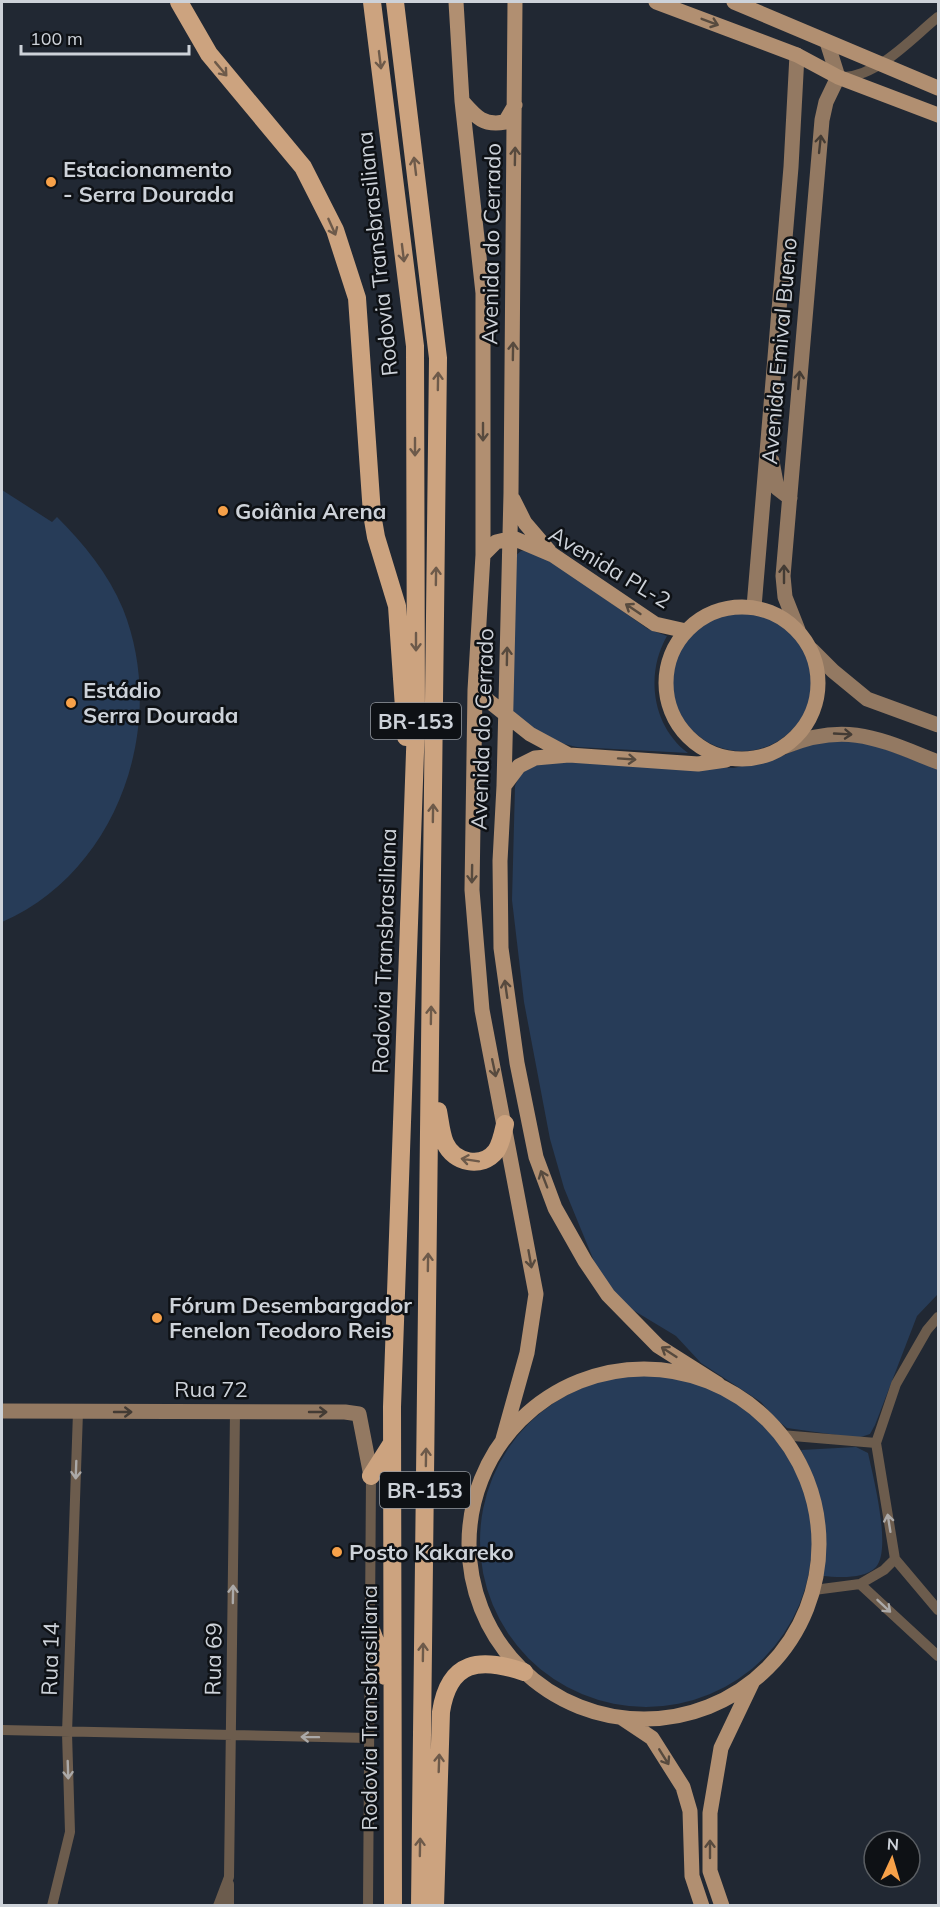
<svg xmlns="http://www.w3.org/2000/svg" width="940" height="1907" font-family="Mulish,sans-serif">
	<rect width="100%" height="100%" fill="#212833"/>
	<!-- green -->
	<path fill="#273c58" d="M 2,490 L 52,522 L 57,517 C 84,544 108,573 123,609 C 169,724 118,872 2,922 Z
		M 531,550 L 540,553 L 648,629 L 667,636 C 645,674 652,726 688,753 L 577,747 C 547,741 534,732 512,712 L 514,557 L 521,551 Z
		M672 681a70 70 0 1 1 140 0a70 70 0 1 1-140 0Z
		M 850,736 L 938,769 L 938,1294 L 917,1316 L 875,1425 L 870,1434 L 858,1438 L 787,1428 L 777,1420 L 761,1402 L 701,1363 L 676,1336 L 608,1295 L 564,1188 L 550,1139 L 524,1002 L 512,900 L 515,786 L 523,768 L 543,761 L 734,768 L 782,756 L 813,743 Z
		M480 1541a166 166 0 1 1 332 0a166 166 0 1 1-332 0Z
		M 856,1447 L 868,1453 C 873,1476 892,1549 876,1567 C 864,1580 837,1577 822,1576 C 827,1525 824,1496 801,1450 Z"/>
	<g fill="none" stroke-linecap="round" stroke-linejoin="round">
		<!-- street -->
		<path stroke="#6c5c4d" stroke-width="10" d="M 845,77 C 879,75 912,38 938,17
			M 781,1435 L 876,1443
			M 895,1559 L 938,1610
			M 860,1584 L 884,1570 L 895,1559 L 876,1443 L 896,1384 L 927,1330 L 938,1317
			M 814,1590 L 860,1584 L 938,1656
			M 2,1730 L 369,1738
			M 52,1906 L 70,1832 L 67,1733 L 78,1412
			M 218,1906 L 229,1877 L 235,1412
			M 229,1906 L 229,1884
			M 368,1906 L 371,1476"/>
		<!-- secondary -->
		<path stroke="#937962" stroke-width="15" d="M 772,461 L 777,488 L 790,498
			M 754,607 L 791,167 L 797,55
			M 798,630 L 785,597 L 783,576 L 822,120 L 826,102 L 838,77 L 827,42
			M 812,650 L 833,671 L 867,699 L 938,725
			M 786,746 C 848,721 881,740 938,762
			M 2,1411 L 345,1412 L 359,1414 L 371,1476"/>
		<!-- primary -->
		<path stroke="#b18f71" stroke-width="15" d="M 456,2 L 462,101 L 483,293 L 483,555 L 475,690 L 472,890 L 482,1010 L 536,1294 L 527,1353 L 503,1439
			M 515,2 L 511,493 L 504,786 L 500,861 L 501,948 L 517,1063 L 536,1157 L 555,1208 L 585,1261 L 608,1295 L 658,1346 L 718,1384
			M 656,2 L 797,55 L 838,77 L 938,115
			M 734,2 L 938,88
			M 462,101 C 476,117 483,126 505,122 L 515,105
			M 513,499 L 525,523 L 549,551
			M 483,555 L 496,542 L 513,538 L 553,555 L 655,624 L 686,631
			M666 683a76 76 0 1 1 152 0a76 76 0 1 1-152 0Z
			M 475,690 L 530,734 L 569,755
			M 504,786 L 519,766 L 535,758 L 569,755 L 698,764 L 726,760
			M469 1544a175 175 0 1 1 350 0a175 175 0 1 1-350 0Z
			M 622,1718 L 652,1738 L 683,1787 L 690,1811 L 692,1876 L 702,1906
			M 722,1906 L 710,1871 L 710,1813 L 721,1748 L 752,1683"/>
		<!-- highway -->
		<path stroke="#cca37f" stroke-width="18" d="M 179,2 L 209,54 L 303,167 L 335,230 L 357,298 L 372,514 L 376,537 L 397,606 L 406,737
			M 372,2 L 415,346 L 416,724 L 392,1407 L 393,1906
			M 395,2 L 438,358 L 420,1906
			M 438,1111 C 440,1121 441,1134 445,1143 C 454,1163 482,1169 496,1151 C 501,1144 503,1133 505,1124
			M 371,1476 L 392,1443
			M 371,1630 L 383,1662 L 385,1676
			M 435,1906 L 441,1712 C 449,1660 480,1657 524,1672"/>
	</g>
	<!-- one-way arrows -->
	<defs><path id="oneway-shaft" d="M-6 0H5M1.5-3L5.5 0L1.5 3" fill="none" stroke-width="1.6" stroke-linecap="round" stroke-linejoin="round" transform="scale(1.5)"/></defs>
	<g stroke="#574a3e">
		<use href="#oneway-shaft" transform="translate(710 22) rotate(21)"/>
		<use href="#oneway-shaft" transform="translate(515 156) rotate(-89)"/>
		<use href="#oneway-shaft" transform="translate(513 351) rotate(-89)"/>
		<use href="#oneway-shaft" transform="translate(483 432) rotate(90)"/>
		<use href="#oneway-shaft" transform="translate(633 609) rotate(-146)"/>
		<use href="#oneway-shaft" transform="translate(507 656) rotate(-89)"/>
		<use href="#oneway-shaft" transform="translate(627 759) rotate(4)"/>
		<use href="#oneway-shaft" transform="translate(472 874) rotate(91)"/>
		<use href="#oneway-shaft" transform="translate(506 989) rotate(-98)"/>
		<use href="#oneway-shaft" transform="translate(494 1068) rotate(78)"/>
		<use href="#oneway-shaft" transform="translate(544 1179) rotate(-111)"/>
		<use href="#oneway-shaft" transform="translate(530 1259) rotate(80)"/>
		<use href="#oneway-shaft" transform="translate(669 1352) rotate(-147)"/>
		<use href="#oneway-shaft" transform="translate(664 1757) rotate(58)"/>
		<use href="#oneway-shaft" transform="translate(710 1849) rotate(-90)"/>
	</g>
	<g stroke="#6d5a4a">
		<use href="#oneway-shaft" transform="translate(380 60) rotate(83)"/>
		<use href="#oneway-shaft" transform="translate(221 69) rotate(50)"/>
		<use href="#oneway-shaft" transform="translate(415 166) rotate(-97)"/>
		<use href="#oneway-shaft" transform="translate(332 227) rotate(66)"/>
		<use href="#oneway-shaft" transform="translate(403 253) rotate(83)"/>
		<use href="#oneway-shaft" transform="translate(438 381) rotate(-89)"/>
		<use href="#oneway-shaft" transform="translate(415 447) rotate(90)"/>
		<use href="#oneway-shaft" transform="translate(436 576) rotate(-89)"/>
		<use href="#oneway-shaft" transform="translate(416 642) rotate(90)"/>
		<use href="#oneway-shaft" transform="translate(433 813) rotate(-89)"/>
		<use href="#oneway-shaft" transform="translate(431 1015) rotate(-89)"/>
		<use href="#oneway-shaft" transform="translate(470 1160) rotate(-171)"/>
		<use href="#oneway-shaft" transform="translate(428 1262) rotate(-89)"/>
		<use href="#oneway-shaft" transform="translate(426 1457) rotate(-89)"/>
		<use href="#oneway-shaft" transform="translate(423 1652) rotate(-89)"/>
		<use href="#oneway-shaft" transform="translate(439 1763) rotate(-88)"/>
		<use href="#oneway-shaft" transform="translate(420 1847) rotate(-89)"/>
	</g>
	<g stroke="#433b34">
		<use href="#oneway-shaft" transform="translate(820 144) rotate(-84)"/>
		<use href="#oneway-shaft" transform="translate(799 380) rotate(-85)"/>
		<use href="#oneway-shaft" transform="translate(784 574) rotate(-90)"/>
		<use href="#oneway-shaft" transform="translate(843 734) rotate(3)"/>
		<use href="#oneway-shaft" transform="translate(123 1412)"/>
		<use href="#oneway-shaft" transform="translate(318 1412)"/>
	</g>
	<g stroke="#aba9a8">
		<use href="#oneway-shaft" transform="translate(76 1470) rotate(92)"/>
		<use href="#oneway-shaft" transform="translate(889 1523) rotate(-99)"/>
		<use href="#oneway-shaft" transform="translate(233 1594) rotate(-89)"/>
		<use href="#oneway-shaft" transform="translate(884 1606) rotate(43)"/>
		<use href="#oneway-shaft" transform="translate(310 1737) rotate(-179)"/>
		<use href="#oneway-shaft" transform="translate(68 1770) rotate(88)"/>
	</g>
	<!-- markers -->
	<g fill="#f7a149" stroke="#0e1115" stroke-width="2">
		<circle cx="51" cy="182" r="6"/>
		<circle cx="223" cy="511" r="6"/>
		<circle cx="71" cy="703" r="6"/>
		<circle cx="157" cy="1318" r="6"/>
		<circle cx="337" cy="1552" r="6"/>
	</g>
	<g text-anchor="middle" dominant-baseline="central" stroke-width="5" stroke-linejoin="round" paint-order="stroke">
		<!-- shield labels -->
		<g fill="#0e1115" stroke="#94989e" stroke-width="1.5">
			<rect x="371" y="703" width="90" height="36" rx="4.5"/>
			<rect x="380" y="1472" width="90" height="36" rx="4.5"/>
		</g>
		<g font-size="21" font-weight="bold" fill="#cdd2d9">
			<text x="416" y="721">BR-153</text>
			<text x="425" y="1490">BR-153</text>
		</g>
		<!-- poi labels -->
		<g font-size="22" font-weight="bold" fill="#cdd2d9" stroke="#0e1115" text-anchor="start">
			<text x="63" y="169">Estacionamento<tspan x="63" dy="25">- Serra Dourada</tspan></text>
			<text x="235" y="511">Goiânia Arena</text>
			<text x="83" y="690">Estádio<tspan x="83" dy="25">Serra Dourada</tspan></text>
			<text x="169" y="1305">Fórum Desembargador<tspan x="169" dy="25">Fenelon Teodoro Reis</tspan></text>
			<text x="349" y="1552">Posto Kakareko</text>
		</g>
		<!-- street labels -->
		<g font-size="22" fill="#cdd2d9" stroke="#0e1115">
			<text transform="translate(491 244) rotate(-89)">Avenida do Cerrado</text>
			<text transform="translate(377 254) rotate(-96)">Rodovia Transbrasiliana</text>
			<text transform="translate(779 351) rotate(-85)">Avenida Emival Bueno</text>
			<text transform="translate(610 567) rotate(31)">Avenida PL-2</text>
			<text transform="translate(482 729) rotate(-88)">Avenida do Cerrado</text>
			<text transform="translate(384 951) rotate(-88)">Rodovia Transbrasiliana</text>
			<text x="211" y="1389">Rua 72</text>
			<text transform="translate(50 1659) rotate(-88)">Rua 14</text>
			<text transform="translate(213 1659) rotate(-89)">Rua 69</text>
			<text transform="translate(369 1708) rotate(-90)">Rodovia Transbrasiliana</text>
		</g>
	</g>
	<!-- border -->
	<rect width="940" height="1907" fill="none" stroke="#cdd2d9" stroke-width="6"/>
	<!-- north arrow -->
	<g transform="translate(892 1859) rotate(4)"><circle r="28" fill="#0e1115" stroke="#5a5e63" stroke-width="1.5"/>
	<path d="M0-4.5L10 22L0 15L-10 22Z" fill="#f7a149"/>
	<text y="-9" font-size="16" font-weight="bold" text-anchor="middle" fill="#cdd2d9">N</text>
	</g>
	<!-- scale -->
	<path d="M21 45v9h168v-9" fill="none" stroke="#cdd2d9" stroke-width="3"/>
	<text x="30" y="45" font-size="18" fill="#cdd2d9" stroke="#0e1115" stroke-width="4.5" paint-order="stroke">100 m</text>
</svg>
